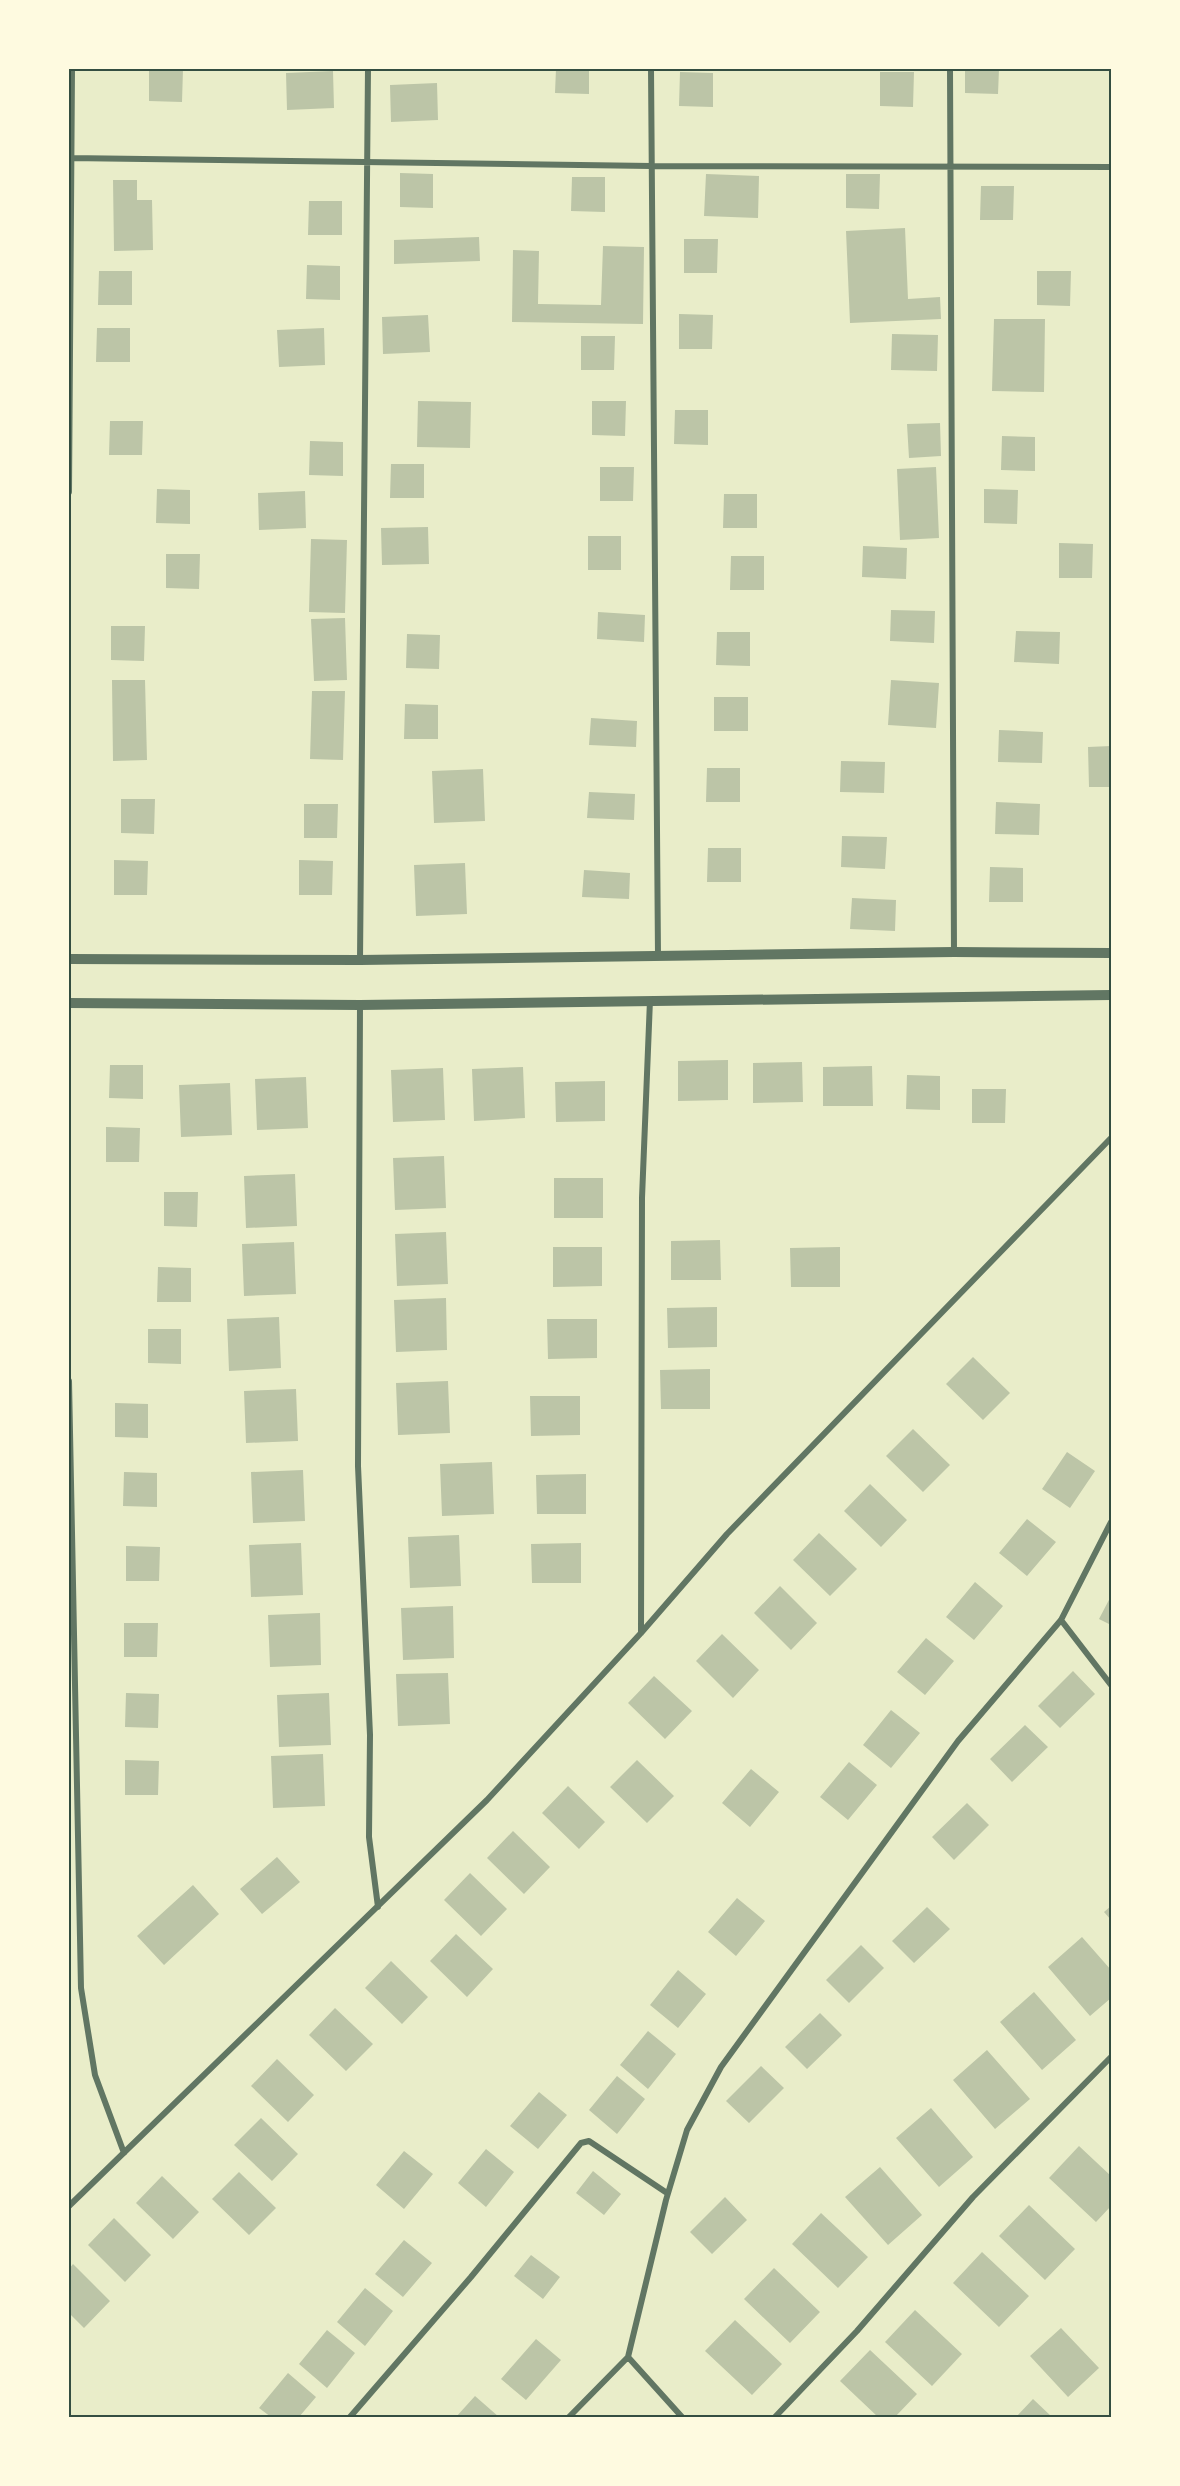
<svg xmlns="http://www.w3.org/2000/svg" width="1180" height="2486" font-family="Inter,sans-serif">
	<rect width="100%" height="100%" fill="#e9edc9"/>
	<!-- building -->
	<path fill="#bcc5a7" d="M 149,69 L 183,69 L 182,102 L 149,101 Z
		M 556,69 L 589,69 L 589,94 L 555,93 Z
		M 965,69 L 999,69 L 998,94 L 965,93 Z
		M 333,71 L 334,108 L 287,110 L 286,73 Z
		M 680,72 L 713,73 L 713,107 L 679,106 Z
		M 880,72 L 914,72 L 913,107 L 880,106 Z
		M 437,83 L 438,120 L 391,122 L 390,85 Z
		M 400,173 L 433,174 L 433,208 L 400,207 Z
		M 706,174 L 759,176 L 758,218 L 704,216 Z
		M 846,174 L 880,174 L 879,209 L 846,208 Z
		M 572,177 L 605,177 L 605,212 L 571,211 Z
		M 113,180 L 137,180 L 137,200 L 152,200 L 153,250 L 114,251 Z
		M 981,186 L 1014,186 L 1013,220 L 980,220 Z
		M 309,201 L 342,201 L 342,235 L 308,235 Z
		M 905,228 L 908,299 L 940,297 L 941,319 L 850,323 L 846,231 Z
		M 479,237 L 480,261 L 394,264 L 394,240 Z
		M 684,239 L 718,239 L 717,273 L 684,273 Z
		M 603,246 L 644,247 L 643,324 L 512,322 L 513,250 L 539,251 L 538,304 L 601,305 Z
		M 307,265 L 340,266 L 340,300 L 306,299 Z
		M 99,271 L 132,271 L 132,305 L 98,305 Z
		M 1037,271 L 1071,271 L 1070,306 L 1037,305 Z
		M 679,314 L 713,315 L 712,349 L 679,349 Z
		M 428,315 L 430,352 L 383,354 L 382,317 Z
		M 994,319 L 1045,319 L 1044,392 L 992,391 Z
		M 97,328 L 130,328 L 130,362 L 96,362 Z
		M 324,328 L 325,365 L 279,367 L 277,330 Z
		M 892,334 L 938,335 L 937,371 L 891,370 Z
		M 581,336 L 615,336 L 614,370 L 581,370 Z
		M 418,401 L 471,402 L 470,448 L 417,447 Z
		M 592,401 L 626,401 L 625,436 L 592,435 Z
		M 675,410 L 708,410 L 708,445 L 674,444 Z
		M 110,421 L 143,421 L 142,455 L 109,455 Z
		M 940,423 L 941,456 L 909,458 L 907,424 Z
		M 1002,436 L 1035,437 L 1035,471 L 1001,470 Z
		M 310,441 L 343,442 L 343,476 L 309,475 Z
		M 391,464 L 424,464 L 424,498 L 390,498 Z
		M 600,467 L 634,467 L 633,501 L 600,501 Z
		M 936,467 L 939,538 L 900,540 L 897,469 Z
		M 157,489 L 190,490 L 190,524 L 156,523 Z
		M 984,489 L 1018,490 L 1017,524 L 984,523 Z
		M 305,491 L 306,528 L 259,530 L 258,493 Z
		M 724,494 L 757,494 L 757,528 L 723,528 Z
		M 428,527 L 429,564 L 382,565 L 381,528 Z
		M 588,536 L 621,536 L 621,570 L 588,570 Z
		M 311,539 L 347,540 L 345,613 L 309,612 Z
		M 1059,543 L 1093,544 L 1092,578 L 1059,578 Z
		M 863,546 L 907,548 L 906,579 L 862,577 Z
		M 166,554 L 200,554 L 199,589 L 166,588 Z
		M 731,556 L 764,556 L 764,590 L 730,590 Z
		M 891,610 L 935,611 L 934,643 L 890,641 Z
		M 598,612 L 645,615 L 644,642 L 597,639 Z
		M 345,618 L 347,680 L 314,681 L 311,619 Z
		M 111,626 L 145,626 L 144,661 L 111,660 Z
		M 1016,631 L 1060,632 L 1059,664 L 1014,662 Z
		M 717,632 L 750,632 L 750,666 L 716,665 Z
		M 407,634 L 440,635 L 439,669 L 406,668 Z
		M 112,680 L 145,680 L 147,760 L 113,761 Z
		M 891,680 L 939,683 L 936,728 L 888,725 Z
		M 312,691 L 345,691 L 343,760 L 310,759 Z
		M 714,697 L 748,697 L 748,731 L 714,731 Z
		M 405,704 L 438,705 L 438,739 L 404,739 Z
		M 591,718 L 637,721 L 636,747 L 589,745 Z
		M 999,730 L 1043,732 L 1042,763 L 998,762 Z
		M 1111,746 L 1111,787 L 1089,787 L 1088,747 Z
		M 841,761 L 885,762 L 884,793 L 840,792 Z
		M 707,768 L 740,768 L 740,802 L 706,802 Z
		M 483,769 L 485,821 L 434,823 L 432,771 Z
		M 589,792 L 635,794 L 634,820 L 587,818 Z
		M 121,799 L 155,799 L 154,834 L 121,833 Z
		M 996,802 L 1040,804 L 1039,835 L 995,834 Z
		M 304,804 L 338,804 L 337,838 L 304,838 Z
		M 842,836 L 887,837 L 885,869 L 841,867 Z
		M 708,848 L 741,848 L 741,882 L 707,882 Z
		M 114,860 L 148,861 L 147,895 L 114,895 Z
		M 299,860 L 333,861 L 332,895 L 299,895 Z
		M 465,863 L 467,914 L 416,916 L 414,865 Z
		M 990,867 L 1023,868 L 1023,902 L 989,902 Z
		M 584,870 L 630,873 L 629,899 L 582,897 Z
		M 852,898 L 896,900 L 895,931 L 850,929 Z
		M 728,1060 L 728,1100 L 678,1101 L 678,1061 Z
		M 802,1062 L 803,1102 L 753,1103 L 753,1063 Z
		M 110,1065 L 143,1065 L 143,1099 L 109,1098 Z
		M 872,1066 L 873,1106 L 823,1106 L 823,1067 Z
		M 523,1067 L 525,1118 L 474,1121 L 472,1069 Z
		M 443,1068 L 445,1120 L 393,1122 L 391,1070 Z
		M 907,1075 L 940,1076 L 940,1110 L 906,1109 Z
		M 306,1077 L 308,1128 L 257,1130 L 255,1079 Z
		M 605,1081 L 605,1121 L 556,1122 L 555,1082 Z
		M 230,1083 L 232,1135 L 181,1137 L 179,1085 Z
		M 972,1089 L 1006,1089 L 1005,1123 L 972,1123 Z
		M 106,1127 L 140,1128 L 139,1162 L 106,1162 Z
		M 444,1156 L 446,1208 L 395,1210 L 393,1158 Z
		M 295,1174 L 297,1226 L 246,1228 L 244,1176 Z
		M 554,1178 L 603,1178 L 603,1218 L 554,1218 Z
		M 164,1192 L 198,1192 L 197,1227 L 164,1226 Z
		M 446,1232 L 448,1284 L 397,1286 L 395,1234 Z
		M 720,1240 L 721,1280 L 671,1280 L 671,1241 Z
		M 294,1242 L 296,1294 L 244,1296 L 242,1244 Z
		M 553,1247 L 602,1247 L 602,1286 L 553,1287 Z
		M 840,1247 L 840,1287 L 791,1287 L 790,1248 Z
		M 158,1267 L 191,1268 L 191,1302 L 157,1302 Z
		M 446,1298 L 447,1350 L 396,1352 L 394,1300 Z
		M 717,1307 L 717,1347 L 668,1348 L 667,1308 Z
		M 279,1317 L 281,1368 L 229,1371 L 227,1319 Z
		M 547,1319 L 597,1319 L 597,1358 L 548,1359 Z
		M 148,1329 L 181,1329 L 181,1364 L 148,1363 Z
		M 973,1357 L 1010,1393 L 983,1420 L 946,1384 Z
		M 710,1369 L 710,1409 L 661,1409 L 660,1370 Z
		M 448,1381 L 450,1433 L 398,1435 L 396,1383 Z
		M 296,1389 L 298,1441 L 246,1443 L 244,1391 Z
		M 530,1396 L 580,1396 L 580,1435 L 531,1436 Z
		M 115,1403 L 148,1404 L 148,1438 L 115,1437 Z
		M 913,1429 L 950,1465 L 923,1492 L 886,1456 Z
		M 1067,1452 L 1095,1471 L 1070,1508 L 1042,1489 Z
		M 492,1462 L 494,1514 L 442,1516 L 440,1464 Z
		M 303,1470 L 305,1521 L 253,1523 L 251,1472 Z
		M 124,1472 L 157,1473 L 157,1507 L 123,1506 Z
		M 586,1474 L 586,1514 L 537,1514 L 536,1475 Z
		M 870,1484 L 907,1520 L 881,1547 L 844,1511 Z
		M 1027,1519 L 1056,1542 L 1027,1576 L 999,1553 Z
		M 819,1533 L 857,1569 L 830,1596 L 793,1560 Z
		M 459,1535 L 461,1586 L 410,1588 L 408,1537 Z
		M 301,1543 L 303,1595 L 251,1597 L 249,1545 Z
		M 581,1543 L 581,1583 L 532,1583 L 531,1544 Z
		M 126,1546 L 160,1547 L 159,1581 L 126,1581 Z
		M 975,1582 L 1003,1606 L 974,1640 L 946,1617 Z
		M 780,1586 L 817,1623 L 791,1650 L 754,1613 Z
		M 1111,1596 L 1111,1625 L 1099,1619 Z
		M 453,1606 L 454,1658 L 403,1660 L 401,1608 Z
		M 320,1613 L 321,1665 L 270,1667 L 268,1615 Z
		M 124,1623 L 158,1623 L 157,1657 L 124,1657 Z
		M 722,1634 L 759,1670 L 733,1698 L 696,1661 Z
		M 926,1638 L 954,1661 L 925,1695 L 897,1672 Z
		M 1073,1671 L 1095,1694 L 1060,1728 L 1038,1706 Z
		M 448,1673 L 450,1724 L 398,1726 L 396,1674 Z
		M 654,1676 L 692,1711 L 665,1739 L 628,1703 Z
		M 126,1693 L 159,1694 L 158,1728 L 125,1727 Z
		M 329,1693 L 331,1745 L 279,1747 L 277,1695 Z
		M 891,1710 L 920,1733 L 891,1768 L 863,1745 Z
		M 1025,1725 L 1048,1747 L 1012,1782 L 990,1759 Z
		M 323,1754 L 325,1806 L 273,1808 L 271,1756 Z
		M 125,1760 L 159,1761 L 158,1795 L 125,1795 Z
		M 637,1760 L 674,1796 L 647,1823 L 610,1787 Z
		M 849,1762 L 877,1785 L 848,1820 L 820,1797 Z
		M 751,1769 L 779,1792 L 750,1827 L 722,1803 Z
		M 568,1786 L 605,1822 L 579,1849 L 542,1813 Z
		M 967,1803 L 989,1825 L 954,1860 L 932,1837 Z
		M 513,1831 L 550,1867 L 524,1894 L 487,1858 Z
		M 277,1857 L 300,1882 L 262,1914 L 240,1889 Z
		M 470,1873 L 507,1909 L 481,1936 L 444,1900 Z
		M 193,1885 L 219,1914 L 164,1965 L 137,1936 Z
		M 737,1898 L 765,1921 L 736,1956 L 708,1932 Z
		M 1111,1906 L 1111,1920 L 1104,1912 Z
		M 927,1907 L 950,1929 L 914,1963 L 892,1941 Z
		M 456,1934 L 493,1969 L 467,1997 L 430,1961 Z
		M 1082,1937 L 1111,1970 L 1111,1998 L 1090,2016 L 1048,1967 Z
		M 861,1945 L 884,1968 L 849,2003 L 826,1980 Z
		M 391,1961 L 428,1997 L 402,2024 L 365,1988 Z
		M 678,1970 L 706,1994 L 678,2028 L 650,2005 Z
		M 1034,1992 L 1076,2040 L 1042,2070 L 1000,2022 Z
		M 335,2008 L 373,2044 L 346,2071 L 309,2035 Z
		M 820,2013 L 842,2035 L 807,2069 L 785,2047 Z
		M 648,2031 L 676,2054 L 648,2089 L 620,2065 Z
		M 987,2050 L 1030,2099 L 995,2129 L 953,2080 Z
		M 277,2059 L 314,2095 L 288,2122 L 251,2086 Z
		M 761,2066 L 784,2088 L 749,2123 L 726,2101 Z
		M 617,2076 L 645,2099 L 617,2134 L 589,2110 Z
		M 539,2092 L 567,2115 L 538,2149 L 510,2126 Z
		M 931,2108 L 973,2157 L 939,2187 L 896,2138 Z
		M 261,2118 L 298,2154 L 272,2181 L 234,2145 Z
		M 1079,2146 L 1111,2176 L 1111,2206 L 1096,2222 L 1049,2178 Z
		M 486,2149 L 514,2172 L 486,2207 L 458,2183 Z
		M 404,2151 L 433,2174 L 404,2209 L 376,2185 Z
		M 880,2167 L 922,2215 L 888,2245 L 845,2197 Z
		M 593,2171 L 621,2194 L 604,2215 L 576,2193 Z
		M 239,2172 L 276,2208 L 249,2235 L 212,2199 Z
		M 162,2176 L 199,2212 L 173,2239 L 136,2203 Z
		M 725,2197 L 747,2220 L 712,2254 L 690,2232 Z
		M 1029,2205 L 1075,2249 L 1045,2280 L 999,2236 Z
		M 821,2213 L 868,2257 L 838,2288 L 792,2244 Z
		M 114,2218 L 151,2255 L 125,2282 L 88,2245 Z
		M 404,2240 L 432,2263 L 403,2297 L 375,2274 Z
		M 982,2252 L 1029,2296 L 999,2327 L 953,2283 Z
		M 531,2255 L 560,2277 L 543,2299 L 514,2276 Z
		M 73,2264 L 110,2301 L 84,2328 L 69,2313 L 69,2269 Z
		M 774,2268 L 820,2312 L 790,2343 L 744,2299 Z
		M 365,2288 L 393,2311 L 365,2346 L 337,2322 Z
		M 915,2310 L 962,2354 L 932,2386 L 885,2342 Z
		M 735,2320 L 782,2364 L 752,2395 L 705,2351 Z
		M 1061,2328 L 1099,2368 L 1068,2397 L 1030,2356 Z
		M 327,2330 L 355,2353 L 327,2388 L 299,2364 Z
		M 536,2339 L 561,2360 L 526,2400 L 501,2379 Z
		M 870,2350 L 917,2394 L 895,2417 L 878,2417 L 840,2381 Z
		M 288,2373 L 316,2397 L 299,2417 L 271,2417 L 259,2408 Z
		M 475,2396 L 499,2417 L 456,2417 Z
		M 1033,2399 L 1052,2417 L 1016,2417 Z"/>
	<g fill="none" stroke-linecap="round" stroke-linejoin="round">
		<!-- minor -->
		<path stroke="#617663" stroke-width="6" d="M 651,69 L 658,956
			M 950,69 L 954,952
			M 69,158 L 651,166 L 1111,167
			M 69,492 L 72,69
			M 360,960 L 368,69
			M 360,1005 L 358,1466 L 370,1735 L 369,1837 L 378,1907
			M 69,1381 L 81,1988 L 95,2075 L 124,2153
			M 1061,1620 L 1111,1685
			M 641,1633 L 642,1198 L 650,1000
			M 69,2206 L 487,1800 L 641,1633 L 727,1534 L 1111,1138
			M 628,2357 L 682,2417
			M 350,2417 L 471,2277 L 581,2143 L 589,2141 L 667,2193
			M 569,2417 L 628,2357 L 666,2200 L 687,2130 L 721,2067 L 958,1741 L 1061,1620 L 1111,1522
			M 775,2417 L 857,2331 L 973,2197 L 1111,2057"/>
		<!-- tertiary -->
		<path stroke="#617663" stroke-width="10" d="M 69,959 L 360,960 L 954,952 L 1111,953
			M 69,1003 L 360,1005 L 1111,995"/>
	</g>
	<!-- border -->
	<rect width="1180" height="2486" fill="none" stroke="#fefae0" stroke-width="141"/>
	<rect x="70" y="70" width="1040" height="2346" fill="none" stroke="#344e41" stroke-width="2"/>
</svg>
